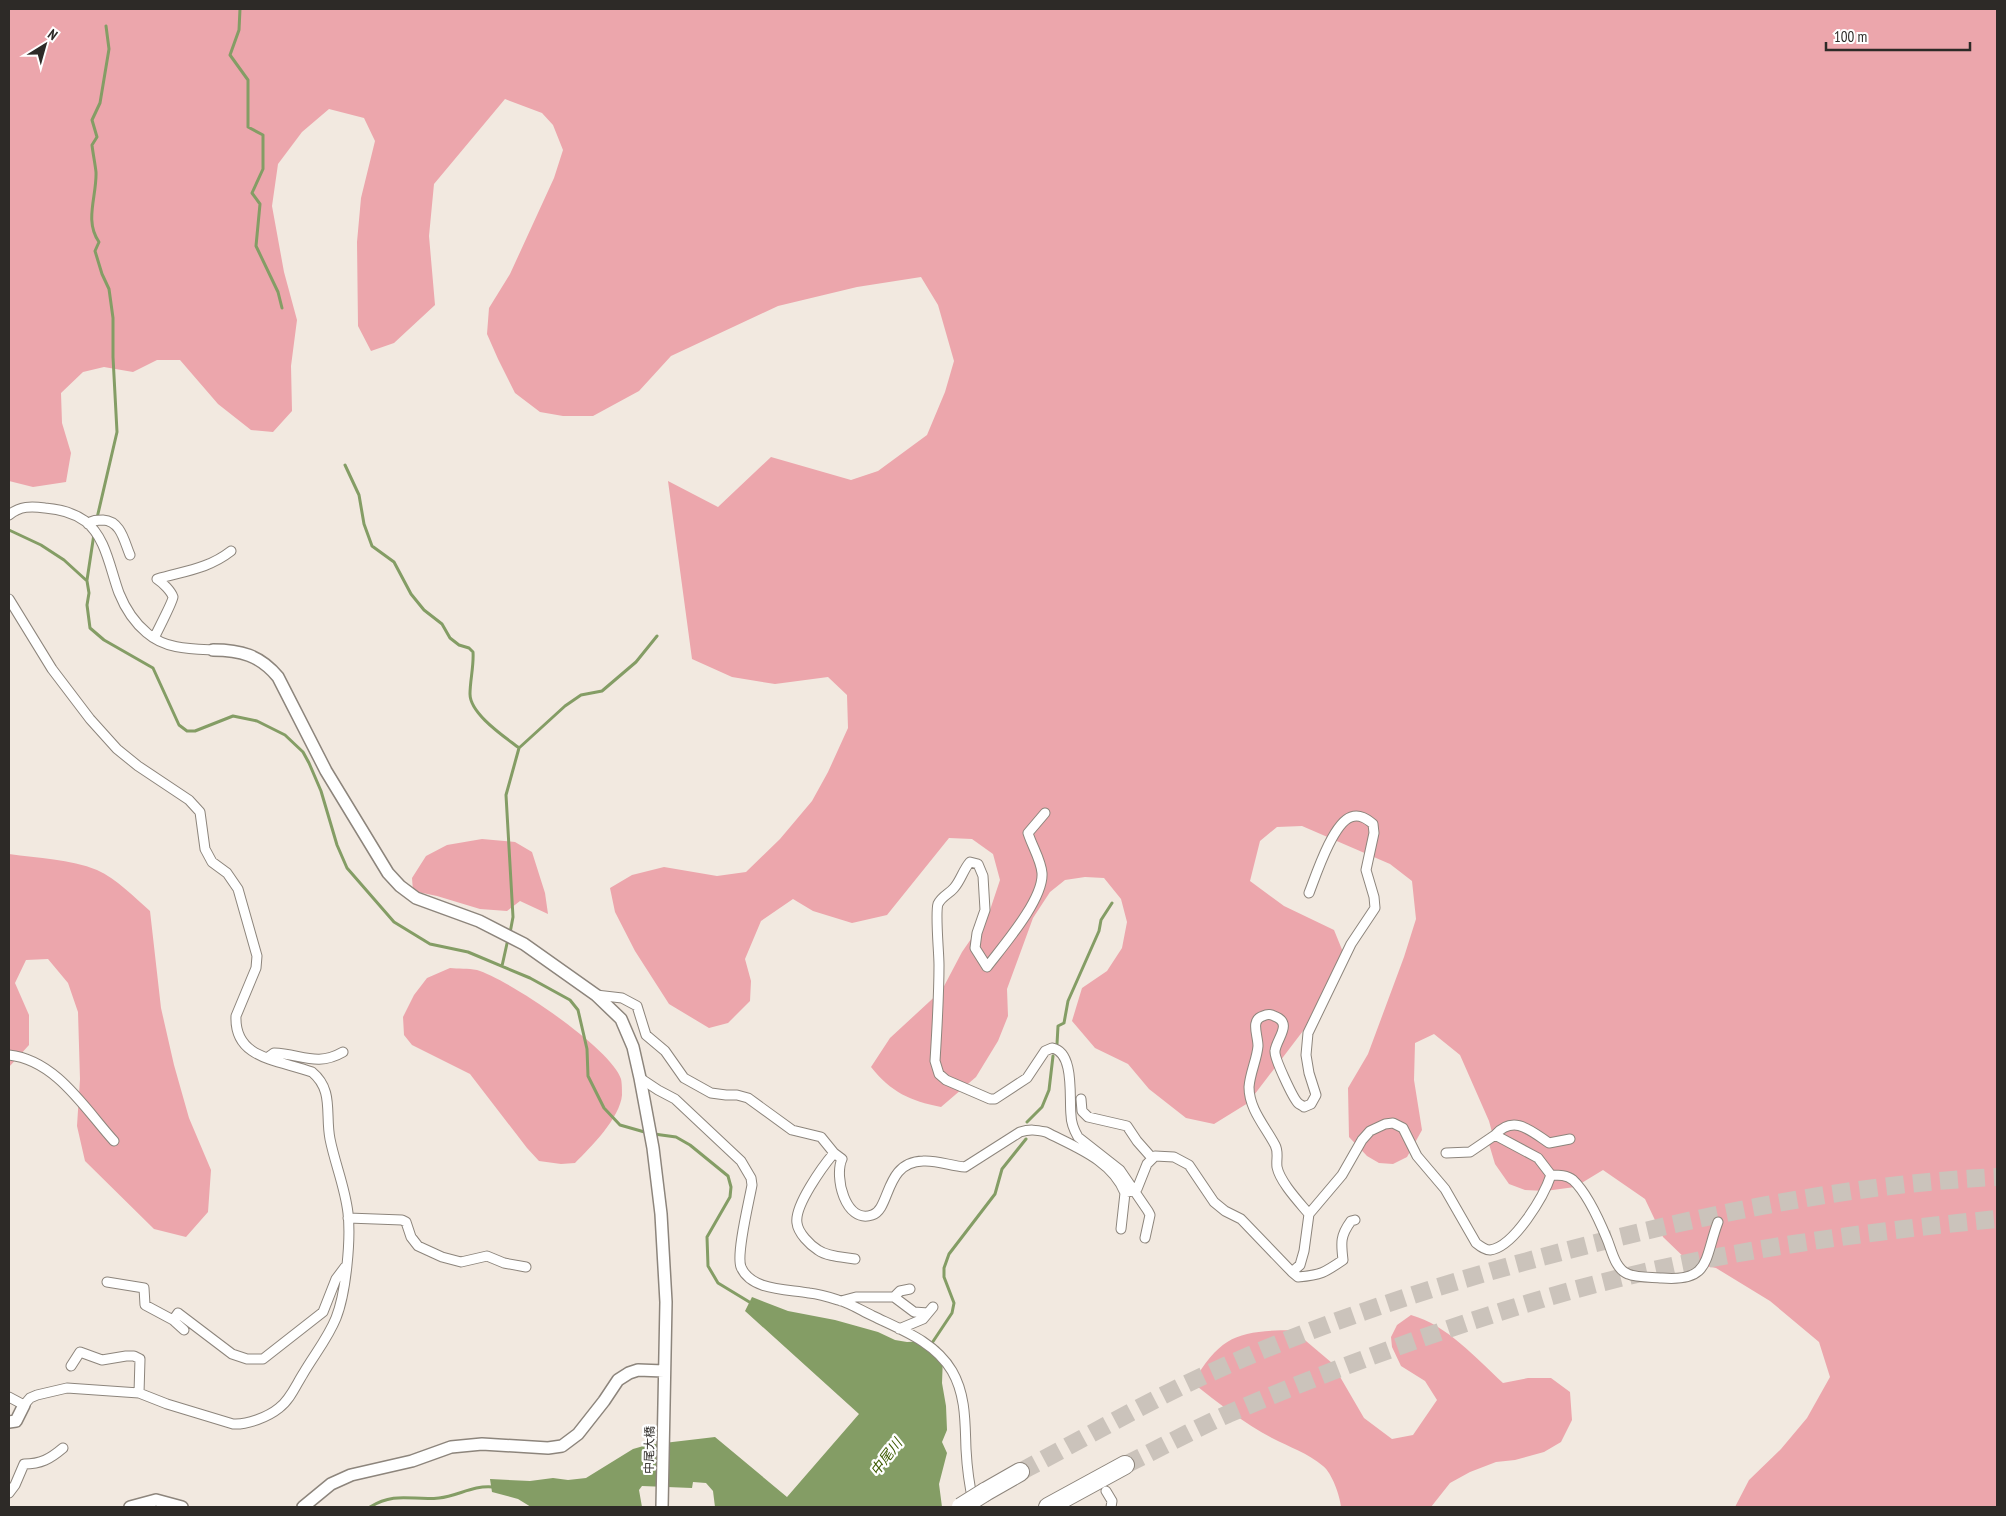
<svg xmlns="http://www.w3.org/2000/svg" width="2006" height="1516" font-family="'PT Sans Narrow','Noto Sans JP',sans-serif">
	<rect width="100%" height="100%" fill="#f2e9e0"/>
	<!-- forest -->
	<path fill="#eca6ac" d="M 9,9 L 1997,9 L 1997,1507 L 1735,1507 L 1749,1480 L 1781,1449 L 1807,1418 L 1830,1377 L 1819,1342 L 1770,1301 L 1716,1268 L 1690,1263 L 1663,1237 L 1645,1199 L 1603,1170 L 1575,1187 L 1545,1191 L 1525,1190 L 1509,1184 L 1495,1164 L 1489,1144 L 1492,1132 L 1489,1121 L 1460,1055 L 1434,1034 L 1415,1043 L 1414,1080 L 1422,1130 L 1407,1157 L 1393,1164 L 1379,1163 L 1367,1156 L 1349,1137 L 1348,1088 L 1368,1054 L 1404,957 L 1416,919 L 1412,881 L 1390,864 L 1302,826 L 1277,827 L 1260,841 L 1250,881 L 1284,906 L 1334,930 L 1343,952 L 1309,1023 L 1248,1103 L 1214,1124 L 1186,1118 L 1149,1089 L 1128,1064 L 1095,1048 L 1072,1021 L 1082,988 L 1107,971 L 1122,948 L 1127,922 L 1121,899 L 1104,878 L 1085,877 L 1065,880 L 1050,892 L 1033,918 L 1007,989 L 1008,1016 L 998,1041 L 976,1077 L 941,1107 C 910,1101 891,1092 871,1067 L 890,1038 L 942,990 L 962,952 L 989,913 L 1000,880 L 993,854 L 972,839 L 949,838 L 887,915 L 852,923 L 813,911 L 793,899 L 761,921 L 745,959 L 751,981 L 750,1001 L 728,1023 L 709,1028 L 669,1004 L 635,951 L 615,912 L 610,888 L 632,875 L 664,867 L 717,876 L 746,872 L 780,839 L 812,801 L 828,772 L 848,728 L 847,695 L 828,677 L 775,684 L 732,677 L 692,659 L 668,481 L 718,507 L 771,457 L 851,480 L 878,471 L 927,435 L 945,392 L 954,361 L 938,305 L 921,277 L 857,287 L 778,306 L 671,356 L 639,391 L 593,416 L 563,416 L 540,412 L 515,393 L 498,359 L 487,334 L 489,308 L 510,274 L 554,178 L 563,150 L 553,125 L 542,113 L 505,99 L 434,184 L 429,236 L 435,305 L 394,343 L 371,351 L 358,326 L 357,242 L 361,198 L 375,141 L 364,118 L 329,109 L 302,132 L 278,164 L 272,206 L 284,272 L 297,320 L 291,366 L 292,411 L 273,432 L 251,430 L 218,404 L 180,360 L 157,360 L 133,372 L 104,367 L 83,372 L 61,393 L 62,423 L 71,453 L 66,482 L 33,487 L 9,481 Z
		M 482,839 L 515,842 L 532,852 L 545,893 L 548,914 L 520,901 L 507,911 L 480,909 L 437,896 L 413,891 L 412,878 L 426,856 L 447,845 Z
		M 9,854 C 38,858 70,859 97,870 C 117,879 134,897 150,911 L 161,1008 L 174,1065 L 189,1118 L 211,1170 L 208,1212 L 186,1237 L 154,1229 L 85,1161 L 77,1126 L 80,1079 L 78,1012 L 68,983 L 48,959 L 26,960 L 15,983 L 29,1015 L 29,1045 L 9,1067 Z
		M 450,968 C 458,969 468,968 477,970 C 508,979 612,1049 621,1079 C 622,1083 622,1091 622,1095 C 620,1118 591,1147 575,1163 L 561,1164 L 539,1161 L 527,1148 L 470,1074 L 412,1045 L 404,1035 L 403,1017 L 414,995 L 427,978 Z
		M 1411,1315 C 1447,1325 1476,1358 1503,1383 L 1528,1378 L 1551,1378 L 1570,1392 L 1572,1420 L 1561,1442 L 1544,1452 L 1515,1460 L 1496,1462 L 1470,1472 L 1450,1483 L 1431,1507 L 1341,1507 C 1340,1496 1332,1473 1323,1466 C 1308,1453 1289,1447 1272,1438 C 1244,1423 1218,1403 1193,1383 C 1221,1334 1240,1331 1293,1330 L 1332,1363 L 1364,1418 L 1392,1439 L 1413,1435 L 1437,1400 L 1425,1381 L 1401,1366 L 1392,1347 L 1391,1337 L 1397,1325 Z"/>
	<!-- water -->
	<path fill="#849d65" d="M 752,1297 L 788,1311 L 835,1320 L 878,1332 L 895,1340 L 907,1342 L 930,1341 L 939,1347 L 943,1356 L 942,1383 L 946,1406 L 947,1430 L 942,1442 L 947,1453 L 939,1484 L 942,1507 L 715,1507 L 713,1491 L 706,1483 L 693,1482 L 692,1488 L 642,1486 L 639,1490 L 642,1507 L 531,1507 L 518,1499 L 492,1492 L 490,1479 L 530,1481 L 553,1478 L 568,1480 L 586,1478 L 633,1449 L 647,1445 L 715,1437 L 787,1497 L 859,1414 L 745,1311 Z"/>
	<g fill="none" stroke-linecap="round" stroke-linejoin="round">
		<!-- stream -->
		<path stroke="#849d65" stroke-width="3" d="M 240,9 L 239,30 L 230,55 L 248,80 L 248,127 L 263,135 L 263,169 L 252,193 L 260,204 L 256,246 L 278,292 L 282,308
			M 345,465 L 359,495 L 364,524 L 372,546 L 394,562 L 411,594 L 424,610 L 442,624 L 450,638 L 459,645 L 469,648 L 473,652 C 474,666 470,680 470,694 C 470,714 505,737 519,748
			M 97,518 L 117,432 L 113,357 L 113,318 L 109,289 L 102,274 L 95,251 L 99,242 C 84,221 97,196 96,172 C 95,163 93,154 92,145 L 97,137 L 92,120 L 100,103 L 109,49 L 106,26
			M 9,530 L 41,545 L 64,560 L 87,581 L 89,593 L 87,605 L 90,628 L 104,640 L 153,668 L 179,725 L 187,731 L 195,731 L 233,716 L 257,721 L 285,735 L 303,752 L 309,763 L 321,791 L 337,845 L 347,868 L 394,922 L 430,944 L 468,952 L 530,978 L 570,1000 L 578,1010 L 587,1049 L 588,1076 L 604,1108 L 620,1125 L 648,1133
			M 87,580 L 94,534
			M 510,933 L 513,917 L 506,795 L 519,748 L 565,706 L 581,695 L 602,691 L 636,662 L 657,636
			M 502,966 L 508,939
			M 1057,1044 L 1058,1026 L 1064,1023 L 1068,1001 L 1099,931 L 1101,920 L 1112,903
			M 1027,1122 L 1042,1107 L 1049,1090 L 1053,1056
			M 654,1134 L 676,1137 L 690,1145 L 728,1176 L 731,1187 L 730,1197 L 707,1237 L 708,1266 L 718,1283 L 751,1303
			M 932,1343 L 952,1313 L 954,1303 L 944,1277 L 944,1268 L 949,1254 L 995,1194 L 1002,1169 L 1026,1139
			M 370,1507 C 396,1491 413,1501 439,1498 C 458,1496 473,1485 493,1487"/>
		<!-- motorway-tunnel -->
		<path stroke="#cbc3bb" stroke-width="18" stroke-dasharray="18 9" stroke-linecap="butt" d="M 1125,1465 C 1160,1448 1193,1430 1228,1414 C 1330,1370 1435,1331 1542,1299 C 1690,1255 1844,1234 1997,1219
			M 1020,1472 C 1075,1443 1129,1412 1184,1385 C 1305,1327 1435,1285 1565,1251 C 1706,1214 1851,1184 1997,1177"/>
		<defs>
			<path id="minor" d="M 9,515 C 20,506 31,506 45,508 C 58,509 74,513 85,521 C 106,537 110,569 119,593 C 125,608 135,623 147,633 C 165,649 190,649 213,650
				M 88,524 C 92,520 97,520 103,520 C 121,521 124,541 130,555
				M 9,599 L 52,669 L 90,719 L 117,749 L 138,766 L 189,800 L 200,812 L 205,849 L 212,862 L 227,873 L 238,889 L 257,956 L 256,968 L 236,1016 C 234,1060 280,1060 312,1072 C 334,1090 325,1114 330,1139 C 335,1164 345,1187 348,1213 C 351,1240 346,1293 336,1318 C 328,1338 314,1355 303,1374 C 296,1385 290,1400 279,1408 C 268,1417 247,1425 233,1424 L 167,1404 L 139,1393 L 67,1388 L 37,1395 L 30,1398 L 24,1405 L 9,1397
				M 154,638 C 157,632 173,601 173,597 C 171,591 163,583 157,579 C 184,571 208,569 231,551
				M 1045,813 L 1028,833 C 1032,846 1041,860 1042,873 C 1044,899 1003,946 987,967 L 975,948 L 977,933 L 985,910 L 983,876 L 978,864 L 970,862 C 963,870 961,880 954,888 C 949,894 942,896 938,904 C 935,913 939,952 939,965 C 939,997 937,1029 935,1061 L 939,1074 L 946,1080 L 990,1099 L 995,1099 L 1027,1078 L 1045,1051 L 1052,1048 C 1075,1052 1069,1098 1071,1115 C 1071,1123 1074,1130 1078,1137 L 1120,1170 L 1148,1211 L 1150,1215 L 1145,1238
				M 1309,893 C 1316,875 1333,823 1351,817 C 1360,814 1367,819 1373,824 L 1374,833 L 1366,870 L 1374,897 L 1375,908 L 1351,944 L 1308,1033 L 1306,1055 L 1309,1073 L 1316,1095 L 1311,1104 L 1304,1107 C 1302,1105 1300,1105 1298,1103 C 1293,1098 1274,1058 1275,1051 C 1276,1039 1294,1023 1274,1016 C 1271,1014 1267,1014 1263,1016 C 1250,1020 1258,1035 1258,1046 C 1257,1059 1250,1073 1249,1087 C 1249,1109 1265,1126 1275,1145 C 1279,1152 1276,1159 1277,1167 C 1280,1182 1299,1202 1309,1214
				M 596,995 L 622,998 L 637,1006 L 646,1035 L 665,1051 L 684,1078 L 711,1093 L 726,1095 L 737,1095 L 748,1098 L 792,1130 L 821,1137 L 834,1153 L 842,1159 C 834,1176 845,1224 872,1215 C 891,1209 884,1162 923,1161 C 937,1160 951,1166 965,1167 L 1020,1132 C 1030,1129 1036,1130 1046,1132 C 1075,1147 1112,1160 1125,1193 L 1137,1189 L 1147,1164 L 1155,1156 L 1174,1157 L 1189,1165 L 1214,1202 L 1225,1211 L 1241,1219 L 1292,1272 L 1300,1265 L 1304,1251 L 1309,1214 L 1342,1175 L 1362,1140 L 1370,1131 L 1385,1124 L 1393,1123 L 1403,1128 L 1417,1156 L 1445,1189 L 1476,1243 C 1481,1247 1485,1250 1490,1250 C 1514,1247 1544,1196 1551,1175 C 1559,1175 1567,1175 1573,1180 C 1587,1193 1600,1222 1607,1239 C 1612,1251 1615,1269 1628,1274 C 1637,1278 1652,1277 1662,1278 C 1711,1282 1704,1259 1718,1222
				M 9,1055 C 56,1060 85,1109 114,1141
				M 267,1058 L 274,1053 C 301,1054 317,1067 343,1052
				M 640,1078 L 658,1090 L 675,1099 L 741,1161 L 751,1178 L 752,1185 C 749,1202 736,1254 741,1267 C 751,1291 788,1289 809,1293 C 819,1294 829,1297 838,1300 C 850,1303 862,1311 873,1316 C 902,1330 935,1342 952,1371 C 966,1395 965,1423 966,1449 C 967,1467 969,1484 973,1501
				M 1081,1099 L 1082,1111 L 1088,1117 L 1127,1126 L 1137,1141 L 1152,1158
				M 1495,1135 C 1514,1114 1531,1131 1549,1143 L 1570,1139
				M 834,1153 C 823,1166 794,1206 797,1223 C 798,1233 810,1245 818,1250 C 828,1257 843,1257 855,1259
				M 1446,1153 L 1470,1152 L 1495,1135 L 1538,1158 L 1551,1175
				M 348,1218 L 402,1220 L 406,1222 L 411,1237 L 418,1246 L 442,1257 L 461,1262 L 487,1256 L 504,1263 L 526,1267
				M 1121,1229 L 1125,1193
				M 1292,1272 L 1298,1277 C 1321,1275 1324,1273 1343,1260 C 1341,1243 1340,1236 1351,1221 L 1355,1220
				M 107,1282 L 144,1288 L 145,1305 L 173,1320 L 184,1330
				M 894,1297 L 900,1291 L 910,1289
				M 841,1301 L 856,1297 L 894,1297 L 914,1312 L 928,1313 L 933,1307
				M 173,1320 L 178,1313 L 232,1354 L 247,1359 L 263,1359 L 323,1312 L 336,1279 L 345,1267
				M 899,1329 L 923,1319 L 928,1313
				M 71,1366 L 80,1352 L 102,1360 L 126,1356 L 134,1356 L 140,1359 L 139,1393
				M 1106,1491 L 1112,1501 L 1111,1507
				M 9,1493 L 15,1485 L 24,1464 C 41,1464 50,1459 63,1448"/>
			<path id="tertiary" d="M 213,650 C 240,650 260,655 278,677 L 326,771 L 388,873 L 400,886 L 416,898 L 479,921 L 524,944 L 596,995 L 621,1019 L 633,1047 L 640,1078 L 653,1148 L 661,1214 L 666,1302 L 662,1507
				M 9,1422 L 16,1421 L 24,1405
				M 130,1507 L 156,1500 L 182,1507
				M 303,1507 L 331,1484 L 351,1475 L 412,1461 L 451,1447 L 482,1444 L 548,1448 L 562,1446 L 578,1434 L 604,1401 L 618,1380 L 629,1373 L 638,1370 L 664,1371"/>
			<path id="motorway" d="M 985,1492 L 1020,1472
				M 1048,1507 L 1125,1465"/>
		</defs>
		<!-- minor casing -->
		<use href="#minor" stroke="#8d857c" stroke-width="11"/>
		<!-- tertiary casing -->
		<use href="#tertiary" stroke="#8d857c" stroke-width="14"/>
		<!-- motorway casing -->
		<use href="#motorway" stroke="#8d857c" stroke-width="20"/>
		<!-- minor -->
		<use href="#minor" stroke="#fff" stroke-width="9"/>
		<!-- tertiary -->
		<use href="#tertiary" stroke="#fff" stroke-width="11"/>
		<!-- motorway -->
		<use href="#motorway" stroke="#fff" stroke-width="18"/>
		<defs>
			<path id="motorway-bridge" d="M 961,1507 L 985,1492"/>
		</defs>
		<!-- motorway-bridge casing -->
		<use href="#motorway-bridge" stroke="#8d857c" stroke-width="20" stroke-linecap="butt"/>
		<!-- motorway-bridge -->
		<use href="#motorway-bridge" stroke="#fff" stroke-width="18"/>
	</g>
	<g text-anchor="middle" dominant-baseline="central" stroke-width="4.5" stroke-linejoin="round" paint-order="stroke">
		<!-- street labels -->
		<g font-size="12" fill="#2d2a27" stroke="#fff">
			<text transform="translate(649 1450) rotate(-89)">中尾大橋</text>
		</g>
		<!-- water labels -->
		<g font-size="14" font-style="italic" fill="#3f5d03" stroke="#fff">
			<text transform="translate(886 1457) rotate(-53)">中尾川</text>
		</g>
	</g>
	<!-- border -->
	<rect width="2006" height="1516" fill="none" stroke="#2d2a27" stroke-width="20"/>
	<!-- north arrow -->
	<g transform="translate(45 45) rotate(37)" stroke="#ffffff" stroke-width="4" paint-order="stroke">
	<path d="M0-4L9 19L0 12L-9 19Z" fill="#2d2a27"/>
	<text y="-8" font-size="14" font-weight="bold" text-anchor="middle" fill="#2d2a27">N</text>
	</g>
	<!-- scale -->
	<path d="M1826 42v8h144v-8" fill="none" stroke="#2d2a27" stroke-width="2.5"/>
	<text x="1834" y="42" font-size="15" fill="#2d2a27" stroke="#ffffff" stroke-width="4" paint-order="stroke">100 m</text>
</svg>
